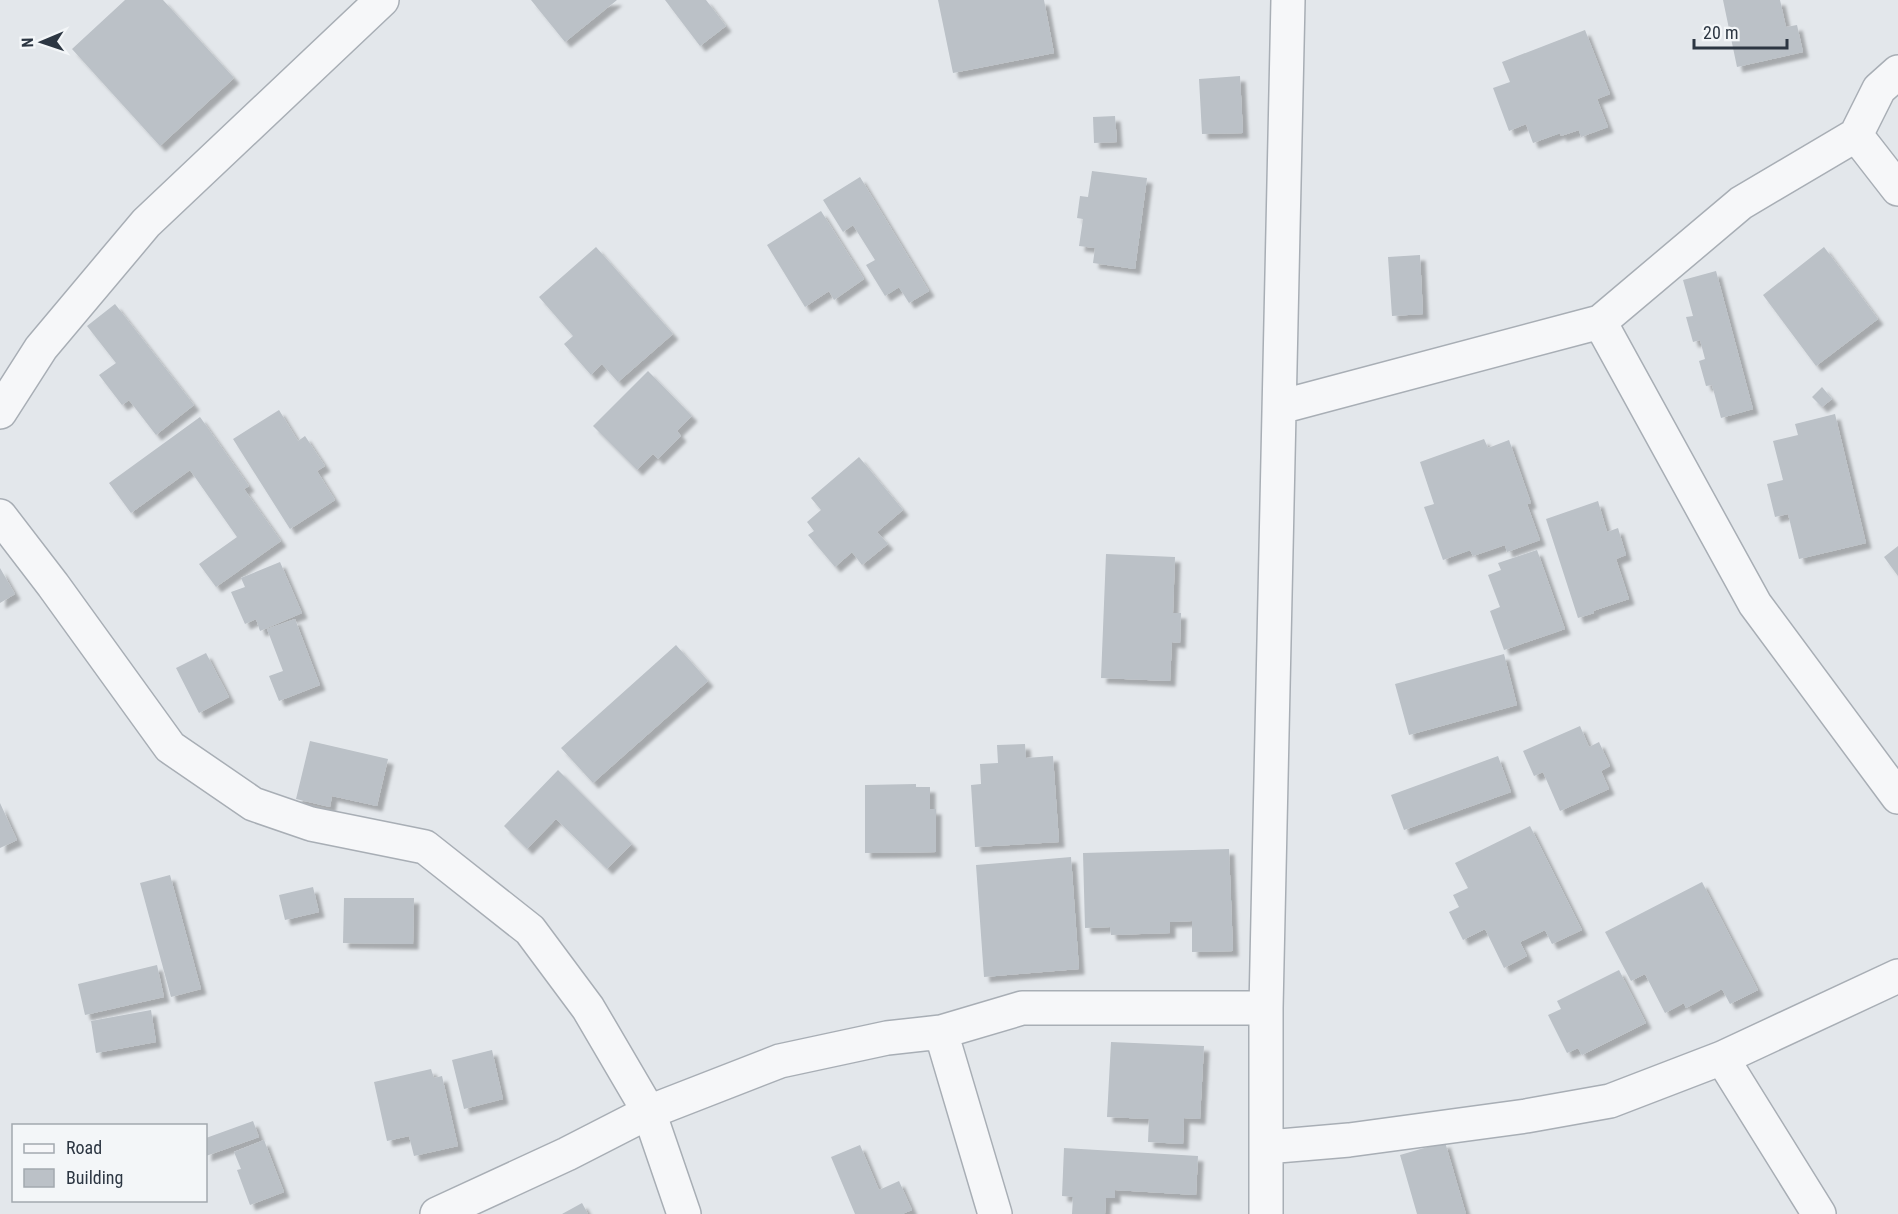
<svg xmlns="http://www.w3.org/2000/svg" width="1898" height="1214" font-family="'Roboto Condensed',sans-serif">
	<defs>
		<filter id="shadow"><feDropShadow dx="5.5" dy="5.5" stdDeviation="1.5" flood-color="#0004"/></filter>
	</defs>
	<rect width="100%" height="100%" fill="#e3e7eb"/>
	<!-- building -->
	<path fill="#bbc1c7" filter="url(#shadow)" d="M 125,0 L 163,0 L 234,78 L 160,146 L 72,49 Z
		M 531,0 L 617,0 L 565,42 Z
		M 665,0 L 706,0 L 726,26 L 700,46 Z
		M 938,0 L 1044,0 L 1054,53 L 953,73 Z
		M 1723,0 L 1780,0 L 1786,27 L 1797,25 L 1803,52 L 1737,67 Z
		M 1585,30 L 1610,94 L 1597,99 L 1608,127 L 1581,137 L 1579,130 L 1561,136 L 1560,133 L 1533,143 L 1526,124 L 1509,131 L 1493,88 L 1510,82 L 1502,62 Z
		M 1240,76 L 1243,133 L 1202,134 L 1199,79 Z
		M 1115,116 L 1117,142 L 1094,143 L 1093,117 Z
		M 1092,171 L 1147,178 L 1135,269 L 1093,263 L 1095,248 L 1079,246 L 1083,219 L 1077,218 L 1080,196 L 1088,197 Z
		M 860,177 L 929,291 L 909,303 L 899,287 L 885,296 L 866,265 L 875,260 L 853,225 L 843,232 L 823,200 Z
		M 821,211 L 864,279 L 834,300 L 829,291 L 805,307 L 767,245 Z
		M 596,247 L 673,334 L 618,382 L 602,364 L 591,375 L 564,344 L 573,336 L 539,297 Z
		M 1824,247 L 1878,319 L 1816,366 L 1763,295 Z
		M 1420,255 L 1423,314 L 1392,316 L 1388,257 Z
		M 1716,271 L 1753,409 L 1721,418 L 1712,385 L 1706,386 L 1699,361 L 1705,359 L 1700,340 L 1693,342 L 1686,317 L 1693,316 L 1683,280 Z
		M 115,304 L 194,405 L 156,435 L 129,400 L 122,405 L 99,375 L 116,363 L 87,326 Z
		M 648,371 L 692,416 L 677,431 L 681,436 L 658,459 L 653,454 L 637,470 L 593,426 Z
		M 1822,387 L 1832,399 L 1822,407 L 1812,397 Z
		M 279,410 L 298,441 L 305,436 L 325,466 L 317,471 L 335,500 L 290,529 L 233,439 Z
		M 1835,414 L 1866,543 L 1799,559 L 1788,514 L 1775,517 L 1767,484 L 1783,480 L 1773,441 L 1798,435 L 1795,424 Z
		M 200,417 L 249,486 L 244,489 L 281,541 L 216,587 L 199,564 L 237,537 L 190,470 L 131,513 L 109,483 Z
		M 1484,439 L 1488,448 L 1509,440 L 1531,503 L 1527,504 L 1540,540 L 1507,552 L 1505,545 L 1473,556 L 1470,550 L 1443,560 L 1424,507 L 1434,504 L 1420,462 Z
		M 859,457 L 903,510 L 877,532 L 888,544 L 862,565 L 852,552 L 835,567 L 808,535 L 814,531 L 807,522 L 821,510 L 811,498 Z
		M 1598,501 L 1607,532 L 1618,528 L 1626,555 L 1616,559 L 1629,599 L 1593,611 L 1594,613 L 1578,618 L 1546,519 Z
		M 1898,546 L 1898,576 L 1884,557 Z
		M 1537,550 L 1565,629 L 1504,650 L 1490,611 L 1500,607 L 1488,575 L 1501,570 L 1498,563 Z
		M 1106,554 L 1175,557 L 1173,613 L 1181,613 L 1180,643 L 1172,642 L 1170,681 L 1101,678 Z
		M 280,562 L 302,613 L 260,631 L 256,619 L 245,624 L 231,592 L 245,587 L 241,578 Z
		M 0,568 L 15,594 L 0,603 Z
		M 295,619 L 320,685 L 279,701 L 269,676 L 283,671 L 267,629 Z
		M 676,645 L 708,681 L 593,783 L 561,748 Z
		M 206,653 L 229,697 L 199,713 L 176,668 Z
		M 1504,654 L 1517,705 L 1409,735 L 1395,684 Z
		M 1580,726 L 1589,747 L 1599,742 L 1610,766 L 1601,771 L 1609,789 L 1560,811 L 1543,772 L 1534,776 L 1523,751 Z
		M 310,741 L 388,759 L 377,806 L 332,796 L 330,807 L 296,799 Z
		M 1025,744 L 1026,758 L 1053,756 L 1059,842 L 975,847 L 971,785 L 981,784 L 980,764 L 998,763 L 997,745 Z
		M 1498,756 L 1511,792 L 1404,830 L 1391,795 Z
		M 558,770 L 632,844 L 607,869 L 556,819 L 527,849 L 504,826 Z
		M 916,784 L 916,787 L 930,787 L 930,809 L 936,809 L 936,852 L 865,853 L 865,785 Z
		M 0,803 L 17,840 L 0,848 Z
		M 1530,826 L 1582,930 L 1552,944 L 1545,930 L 1520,942 L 1527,956 L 1504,968 L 1485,929 L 1463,940 L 1449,912 L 1459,907 L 1453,895 L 1468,888 L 1455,863 Z
		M 1229,849 L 1233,951 L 1192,952 L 1192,921 L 1170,922 L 1170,933 L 1111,935 L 1110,927 L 1085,928 L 1083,853 Z
		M 1071,857 L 1079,969 L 984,977 L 976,865 Z
		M 170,875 L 201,989 L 171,997 L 140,883 Z
		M 1702,882 L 1758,990 L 1730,1004 L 1722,989 L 1686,1008 L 1684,1003 L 1665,1013 L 1645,974 L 1631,981 L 1605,932 Z
		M 313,887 L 319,912 L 285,920 L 279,895 Z
		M 344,898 L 414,898 L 413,944 L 343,943 Z
		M 157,965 L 164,997 L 85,1015 L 78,984 Z
		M 1619,970 L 1646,1023 L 1582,1055 L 1578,1048 L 1567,1053 L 1548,1015 L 1561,1009 L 1557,1001 Z
		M 151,1010 L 156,1042 L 96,1053 L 91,1021 Z
		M 1111,1042 L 1204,1046 L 1200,1119 L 1184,1118 L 1183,1144 L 1148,1142 L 1149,1119 L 1107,1117 Z
		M 492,1050 L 503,1099 L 464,1109 L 452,1060 Z
		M 431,1069 L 434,1078 L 442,1076 L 458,1146 L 414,1156 L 409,1136 L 387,1141 L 374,1082 Z
		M 253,1121 L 259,1137 L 206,1156 L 206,1138 Z
		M 264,1140 L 284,1192 L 250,1205 L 237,1170 L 241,1169 L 234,1152 Z
		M 1445,1142 L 1466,1214 L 1417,1214 L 1400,1155 Z
		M 860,1145 L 879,1190 L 899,1181 L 912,1210 L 902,1214 L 855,1214 L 831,1157 Z
		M 1064,1148 L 1198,1156 L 1196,1195 L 1115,1190 L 1115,1198 L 1106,1198 L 1105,1214 L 1072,1214 L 1073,1197 L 1062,1196 Z
		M 582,1203 L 588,1214 L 562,1214 Z"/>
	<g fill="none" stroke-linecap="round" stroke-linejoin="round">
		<defs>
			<path id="minor" d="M 1856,135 L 1898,189
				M 1600,322 L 1741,203 L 1856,135 L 1879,89 L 1898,72
				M 1280,407 L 1600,322 L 1755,604 L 1898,797
				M 0,412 L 41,348 L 146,223 L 382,0
				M 0,516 L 53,585 L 170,747 L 253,804 L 311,824 L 425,847 L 530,930 L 588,1008 L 649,1112 L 684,1214
				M 941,1032 L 995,1214
				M 1722,1058 L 1819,1214
				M 1267,1147 L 1349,1140 L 1526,1116 L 1610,1101 L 1722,1058 L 1898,976
				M 437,1214 L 567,1154 L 649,1112 L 780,1061 L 887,1038 L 941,1032 L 1022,1008 L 1266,1008 L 1288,0
				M 1266,1214 L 1266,1008"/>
		</defs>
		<!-- minor casing -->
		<use href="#minor" stroke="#a8aeb5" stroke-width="36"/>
		<!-- minor -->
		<use href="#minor" stroke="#f6f7f9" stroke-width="33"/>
	</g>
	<!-- legend -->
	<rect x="12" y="1124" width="195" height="78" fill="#f3f6f8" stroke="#a3a9af" stroke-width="1.5"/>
	<rect x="24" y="1144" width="30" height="9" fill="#f6f7f9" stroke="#a3a9af" stroke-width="1.5"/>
	<text x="66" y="1154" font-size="18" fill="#2c3642">Road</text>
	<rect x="24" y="1169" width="30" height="18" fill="#bbc1c7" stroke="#a3a9af" stroke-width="1.5"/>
	<text x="66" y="1184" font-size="18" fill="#2c3642">Building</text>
	<!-- north arrow -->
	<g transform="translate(42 42) rotate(268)" stroke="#f3f6f8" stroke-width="4.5" paint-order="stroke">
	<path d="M0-4.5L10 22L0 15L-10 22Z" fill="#2c3642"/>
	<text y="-9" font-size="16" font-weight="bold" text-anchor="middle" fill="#2c3642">N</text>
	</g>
	<!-- scale -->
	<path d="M1694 39v9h93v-9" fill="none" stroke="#2c3642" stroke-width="3"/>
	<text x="1703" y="39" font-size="18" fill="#2c3642" stroke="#f3f6f8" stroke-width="4.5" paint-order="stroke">20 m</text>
</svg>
